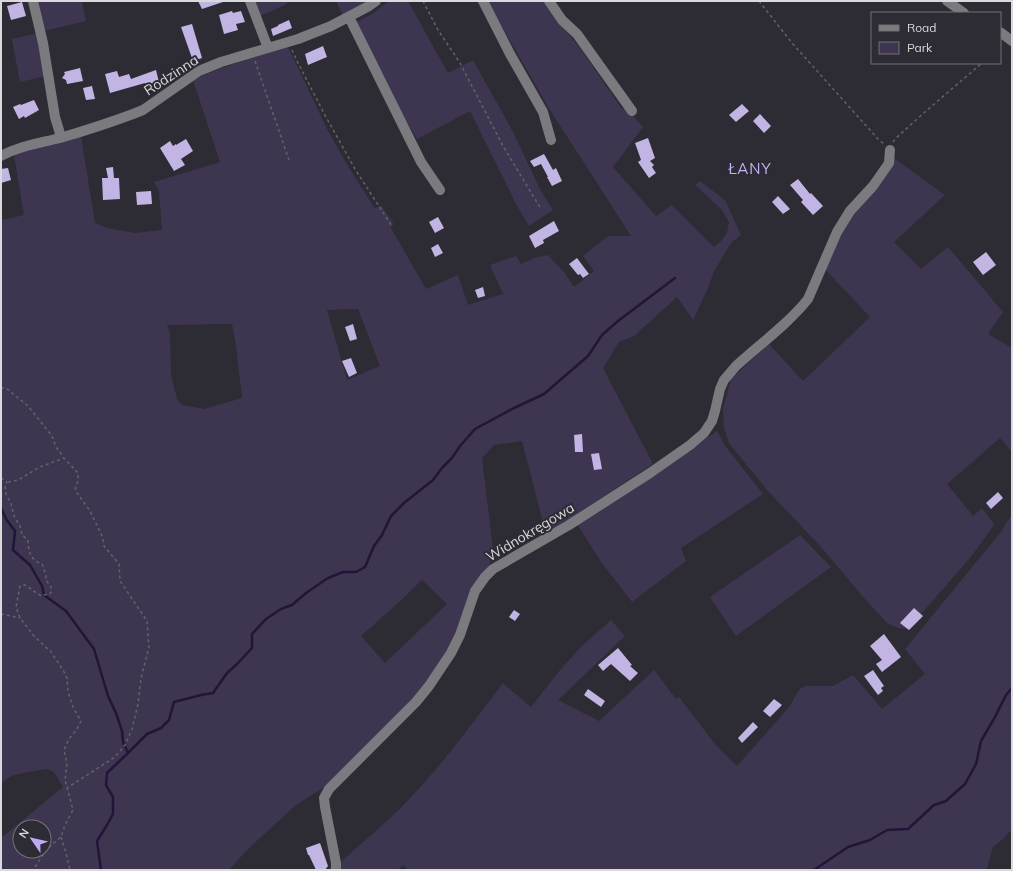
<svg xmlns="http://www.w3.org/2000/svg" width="1013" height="871" font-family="Mulish,sans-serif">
	<rect width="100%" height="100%" fill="#2d2b33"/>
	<!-- green -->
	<path fill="#3e3650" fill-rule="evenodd" d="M 38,1 L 82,1 L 86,21 L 44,31 Z
		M 252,1 L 286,1 L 287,4 L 258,17 Z
		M 336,1 L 369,1 L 343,16 Z
		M 389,1 L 408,1 L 448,73 L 473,60 L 513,132 L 541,191 L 553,210 L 529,226 L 517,206 L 470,111 L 417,139 L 393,99 L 355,23 L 372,14 Z
		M 487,1 L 545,1 L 560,23 L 582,51 L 622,109 L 627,109 L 643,127 L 613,167 L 656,216 L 672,205 L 714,247 L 723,239 L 727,233 L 729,222 L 722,210 L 695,185 L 700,181 L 725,200 L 741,235 L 731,243 L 714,271 L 709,286 L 693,320 L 677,297 L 634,336 L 619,342 L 603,368 L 653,464 L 546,534 L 522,441 L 494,445 L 482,458 L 493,549 L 487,574 L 452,645 L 417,696 L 337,779 L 296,805 L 248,849 L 229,870 L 1,870 L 1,838 L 63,787 L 54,772 L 46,769 L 13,775 L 1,783 L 1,220 L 24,215 L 14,155 L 20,152 L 81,136 L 95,223 L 108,228 L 134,233 L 162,230 L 159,191 L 154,182 L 220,162 L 193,80 C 224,66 256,56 288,47 L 328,131 L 346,163 L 375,209 L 381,205 L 393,223 L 391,228 L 426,289 L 458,275 L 468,305 L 503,294 L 490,265 L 516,256 L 521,264 L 534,258 L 548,255 L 564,272 L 574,287 L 594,271 L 583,256 L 608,236 L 631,236 L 550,110 ZM 358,309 L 380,366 L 347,380 L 327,310 ZM 232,324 L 236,346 L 242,398 L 204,409 L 182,405 L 177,399 L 171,375 L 170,333 L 167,325 ZM 422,580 L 447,604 L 385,663 L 361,636 L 399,602 ZM 20,827 L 44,827 L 44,851 L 20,851 Z
		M 38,33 L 46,76 L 20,82 L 12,39 Z
		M 894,158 L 945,195 L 894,242 L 921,269 L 948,247 L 1003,312 L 988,334 L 1012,348 L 1012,452 L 1000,438 L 947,484 L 973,516 L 982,508 L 992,521 L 994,525 L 970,558 L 908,629 L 899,628 L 888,624 L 864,598 L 822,548 L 767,490 L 729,443 L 724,428 L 723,409 L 731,379 L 769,344 L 803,381 L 870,317 L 824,268 L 851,213 Z
		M 717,431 L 726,447 L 763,494 L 681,548 L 686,561 L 632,602 L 601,562 L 577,524 L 642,483 Z
		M 1012,514 L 1012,829 L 1003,839 L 993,847 L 987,868 L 985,870 L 408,870 L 403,865 L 398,870 L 338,870 L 337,865 C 363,842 390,820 413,795 C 446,760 474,721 503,683 L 531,707 L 560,670 L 582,646 L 611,620 L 625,636 L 558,700 L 599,721 L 654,670 L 676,699 L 679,697 L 715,744 L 737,766 L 790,706 L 797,693 L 801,688 L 806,686 L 833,686 L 853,675 L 882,709 L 925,674 L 905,649 L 1000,533 Z
		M 800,535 L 831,567 L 736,636 L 710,597 Z"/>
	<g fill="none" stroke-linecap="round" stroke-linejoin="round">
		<!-- stream -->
		<path stroke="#221539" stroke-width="2.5" d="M 1,508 L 6,519 L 15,531 L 13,550 L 30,565 L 42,586 L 44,595 L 66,611 L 94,649 L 108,696 L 116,713 L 122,731 L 123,742 L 128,753 L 107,773 L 106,785 L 113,797 L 113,814 L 107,825 L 97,841 L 101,870
			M 128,753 L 147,734 L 161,728 L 169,720 L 174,702 L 201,695 L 213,693 L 227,673 L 236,665 L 252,648 L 252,634 L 266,619 L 281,609 L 292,605 L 306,593 L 328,578 L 343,572 L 356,572 L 365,567 L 374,546 L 382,535 L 391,516 L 404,503 L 433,480 L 442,468 L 452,458 L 460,446 L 475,429 L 512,409 L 544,394 L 588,356 L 602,335 L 618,321 L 675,278
			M 814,870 L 848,847 L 870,840 L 887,830 L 908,829 L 934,805 L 946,801 L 965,784 L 976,764 L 981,741 L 995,717 L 1006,695 L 1012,688"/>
	</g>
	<!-- building -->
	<path fill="#c2b5e4" d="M 198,1 L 222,1 L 223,2 L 202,9 Z
		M 22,2 L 26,16 L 11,20 L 7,6 Z
		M 232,11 L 233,13 L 241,11 L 245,22 L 236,24 L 238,30 L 224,34 L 219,15 Z
		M 289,20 L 292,28 L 273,36 L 271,29 L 278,26 L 278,25 Z
		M 192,24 L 202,58 L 193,61 L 181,27 Z
		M 323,46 L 327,57 L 308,65 L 305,54 Z
		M 80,68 L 83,81 L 67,84 L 66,80 L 62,78 L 65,74 L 64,72 Z
		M 156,70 L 159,82 L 146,86 L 145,83 L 110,93 L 105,74 L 117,71 L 119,77 L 129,74 L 131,79 Z
		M 92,86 L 95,99 L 86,100 L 83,88 Z
		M 34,100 L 39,110 L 25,118 L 24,116 L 19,119 L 13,107 L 20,104 L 21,105 Z
		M 742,104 L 749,111 L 736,122 L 729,115 Z
		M 760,114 L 771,126 L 764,133 L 753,121 Z
		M 648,138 L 655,158 L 650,161 L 654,165 L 652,167 L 656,173 L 649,178 L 638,162 L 641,160 L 635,143 Z
		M 186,139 L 193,151 L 181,159 L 185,165 L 174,171 L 160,148 L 170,141 L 173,146 L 176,144 L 176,145 Z
		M 544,154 L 553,170 L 556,168 L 562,181 L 552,186 L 547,177 L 548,177 L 541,164 L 534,167 L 530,161 Z
		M 113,167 L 114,178 L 119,178 L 120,199 L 103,200 L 102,178 L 108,178 L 106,168 Z
		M 8,168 L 11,180 L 1,183 L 1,169 Z
		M 798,179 L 810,194 L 811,193 L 823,206 L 813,215 L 801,202 L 803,200 L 790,185 Z
		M 151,191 L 152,204 L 137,205 L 136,192 Z
		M 778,196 L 790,209 L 783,214 L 772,202 Z
		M 438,217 L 444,228 L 435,233 L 429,222 Z
		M 554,221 L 559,231 L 543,240 L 544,243 L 535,248 L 529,236 Z
		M 438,244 L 443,253 L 435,257 L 431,248 Z
		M 986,252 L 996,265 L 983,275 L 973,262 Z
		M 577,258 L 589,274 L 583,278 L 580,274 L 578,275 L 569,264 Z
		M 483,287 L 485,296 L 478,298 L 475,290 Z
		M 353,324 L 357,339 L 350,341 L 345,327 Z
		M 351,358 L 357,373 L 349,377 L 342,361 Z
		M 582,434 L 583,452 L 575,452 L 574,435 Z
		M 599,453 L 602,469 L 594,470 L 591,454 Z
		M 998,492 L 1003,498 L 991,509 L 986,503 Z
		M 914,608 L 923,616 L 909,630 L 900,623 Z
		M 514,610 L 520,614 L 515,621 L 509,617 Z
		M 884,634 L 901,657 L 882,672 L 876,664 L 882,660 L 870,646 Z
		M 618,648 L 632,665 L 630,666 L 638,673 L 630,681 L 611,664 L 603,671 L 598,665 Z
		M 873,670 L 884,686 L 881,688 L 883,691 L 878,695 L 864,676 Z
		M 588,689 L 605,701 L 601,707 L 584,695 Z
		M 774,699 L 782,705 L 770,717 L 763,711 Z
		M 753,722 L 758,727 L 742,743 L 738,738 Z
		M 320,843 L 328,866 L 325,870 L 316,870 L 309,855 L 308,855 L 306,848 Z"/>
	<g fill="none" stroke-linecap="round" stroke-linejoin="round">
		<!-- path -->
		<path stroke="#646269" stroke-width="1.5" stroke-dasharray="3 3" stroke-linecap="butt" d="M 423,1 L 438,30 L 460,63 L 503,146 L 541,209
			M 759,1 L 792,43 L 878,139 L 884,144
			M 292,50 L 297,61 L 326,117 L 355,169 L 391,225
			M 255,61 L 290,163
			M 893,142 L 896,138 L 925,112 L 982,63
			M 1,388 L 6,388 L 28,406 L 52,436 L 56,447 L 64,458 L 78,473 L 78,481 L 75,490 L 90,511 L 103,538 L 104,546 L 119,564 L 120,581 L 147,621 L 149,647 L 141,678 L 138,704 L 132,729 L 125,745 L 115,757 L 67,788
			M 1,478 L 7,482 L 5,486 L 6,494 L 11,504 L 14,516 L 20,526 L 22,535 L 28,540 C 29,552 29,559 42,564 L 46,575 L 46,580 L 51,587 L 51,593 L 41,596 L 25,585 L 20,586 L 16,607 L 20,618 L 34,636 L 51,652 L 63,670 L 67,678 L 68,692 L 73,707 L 81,721 L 77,729 L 69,739 L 64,750 L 67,764 L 65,780 L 73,810 L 65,825 L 61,837 L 47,849 L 33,870
			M 8,482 L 18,480 L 40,467 L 64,458
			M 1,614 L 20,618
			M 61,837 L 66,853 L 70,870"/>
		<!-- minor -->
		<path stroke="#7b7a7e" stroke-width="10" d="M 33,1 L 43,43 L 55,117 L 61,137
			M 250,1 L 268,48
			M 483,1 L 510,54 L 543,112 L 551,140
			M 549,1 L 562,20 L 577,34 L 632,111
			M 947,1 L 964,13
			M 349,17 L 421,162 L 440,190
			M 1000,32 L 1012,41
			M 1,156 C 19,146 40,143 60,138 C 84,131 109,123 133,114 L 143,110 L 199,71 L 221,62 L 298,39 L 331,26 L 369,6 L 376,1
			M 336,870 L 336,863 L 325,807 L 324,798 L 329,789 L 416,702 L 429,686 L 451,653 L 460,635 L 475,591 L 485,577 L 493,569 L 569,525 L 650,473 L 690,445 L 704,433 L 712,421 L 715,411 L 720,389 L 724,380 L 736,366 C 760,344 788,324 808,299 L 837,232 L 850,211 L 873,186 L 889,163 L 890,150"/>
	</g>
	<g text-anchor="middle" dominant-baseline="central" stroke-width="4" stroke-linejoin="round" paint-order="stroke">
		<!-- street labels -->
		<g font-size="14" fill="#dad9de" stroke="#2d2b33">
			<text transform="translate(171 75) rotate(-33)">Rodzinna</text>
			<text transform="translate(530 532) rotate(-31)">Widnokręgowa</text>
		</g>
		<!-- neighbourhood labels -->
		<g font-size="15" letter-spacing="1" fill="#c5b1f7" stroke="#2d2b33">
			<text x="750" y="168">ŁANY</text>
		</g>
	</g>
	<!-- border -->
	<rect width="1013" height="871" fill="none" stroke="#dad9de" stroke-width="4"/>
	<!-- legend -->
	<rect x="871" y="12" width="130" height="52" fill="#2d2b33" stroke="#727177"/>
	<rect x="879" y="25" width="20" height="6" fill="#7b7a7e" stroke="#727177"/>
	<text x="907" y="32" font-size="12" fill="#dad9de">Road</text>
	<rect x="879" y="42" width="20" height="12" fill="#3e3650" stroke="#727177"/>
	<text x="907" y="52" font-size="12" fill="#dad9de">Park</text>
	<!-- north arrow -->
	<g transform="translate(32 839) rotate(304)"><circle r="19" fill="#2d2b33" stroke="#727177"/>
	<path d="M0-3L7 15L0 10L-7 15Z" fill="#bfa9f4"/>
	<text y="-6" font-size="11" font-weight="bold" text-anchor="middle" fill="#dad9de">N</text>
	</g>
</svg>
